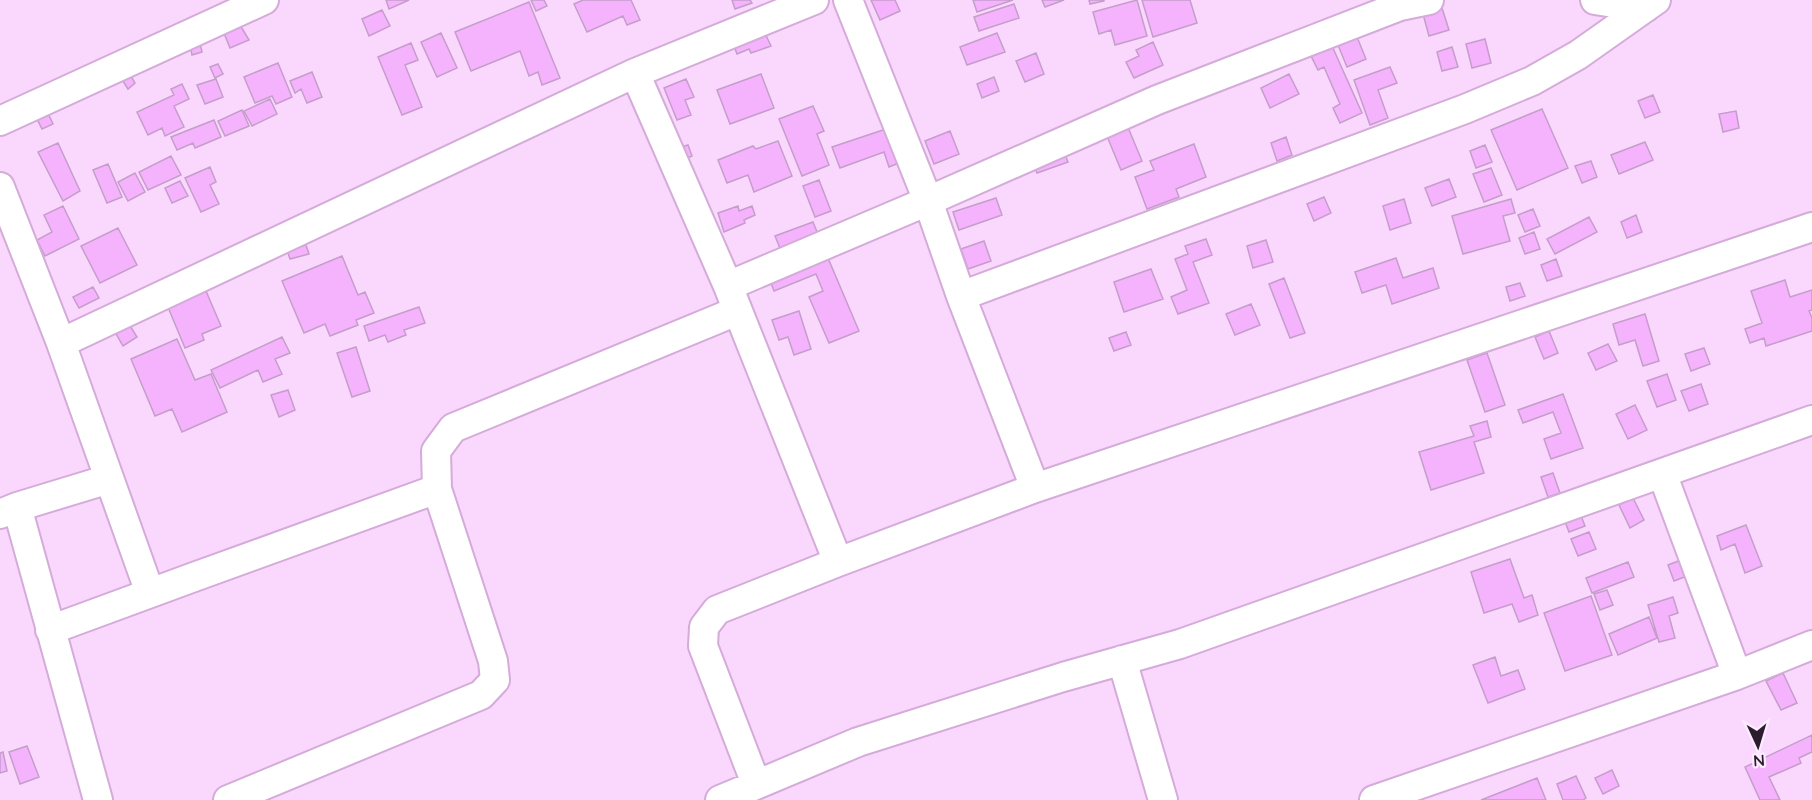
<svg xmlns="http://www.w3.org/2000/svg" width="1812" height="800" font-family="Quicksand,sans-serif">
	<rect width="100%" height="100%" fill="#fad8fe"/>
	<!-- building -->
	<path fill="#f5b3fd" stroke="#c59dca" stroke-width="1.5" d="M 386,0 L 409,0 L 389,9 Z
		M 531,0 L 544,0 L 547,6 L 536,11 Z
		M 583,0 L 631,0 L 640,20 L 627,25 L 623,16 L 587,32 L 574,4 Z
		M 732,0 L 750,0 L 752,3 L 735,9 Z
		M 871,0 L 895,0 L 900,11 L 880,20 Z
		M 973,0 L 1013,0 L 977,12 Z
		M 1042,0 L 1064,0 L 1045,7 Z
		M 1089,0 L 1104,0 L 1104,1 L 1090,4 Z
		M 1137,0 L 1147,36 L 1115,45 L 1111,30 L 1099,34 L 1093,12 Z
		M 1142,0 L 1190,0 L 1197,23 L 1153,37 Z
		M 529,2 L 560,78 L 542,85 L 538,72 L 529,76 L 520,51 L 471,71 L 455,32 Z
		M 1014,4 L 1019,18 L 979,31 L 974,17 Z
		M 1442,8 L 1449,30 L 1429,36 L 1423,14 Z
		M 382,10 L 390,26 L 369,36 L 362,19 Z
		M 240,25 L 249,40 L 230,48 L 224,33 Z
		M 763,29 L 771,46 L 751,53 L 749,49 L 737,54 L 732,41 Z
		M 441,33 L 457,68 L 437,77 L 421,42 Z
		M 997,33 L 1005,52 L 967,65 L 960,47 Z
		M 1357,37 L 1366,59 L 1347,67 L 1338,45 Z
		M 1485,39 L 1491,63 L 1472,68 L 1466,44 Z
		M 1153,42 L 1163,65 L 1134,78 L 1126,62 L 1139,56 L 1136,50 Z
		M 200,43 L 202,52 L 192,55 L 190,45 Z
		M 411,43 L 418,60 L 405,65 L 422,107 L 402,115 L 378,57 Z
		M 1332,46 L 1362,113 L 1340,123 L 1333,108 L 1340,104 L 1324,67 L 1318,70 L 1311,56 Z
		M 1452,47 L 1458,67 L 1442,71 L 1437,52 Z
		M 1036,53 L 1044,74 L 1025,82 L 1016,61 Z
		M 278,63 L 292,97 L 276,104 L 272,96 L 255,103 L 244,77 Z
		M 218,64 L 223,74 L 215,78 L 210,67 Z
		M 1390,67 L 1397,83 L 1378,90 L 1388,118 L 1370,125 L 1354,80 Z
		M 312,72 L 322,97 L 307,103 L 301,89 L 295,93 L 290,81 Z
		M 129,73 L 135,83 L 128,89 L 121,78 Z
		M 761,74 L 774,108 L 730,124 L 717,90 Z
		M 1289,74 L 1299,94 L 1270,108 L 1261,88 Z
		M 994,77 L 999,91 L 982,98 L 977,84 Z
		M 216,79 L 223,97 L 205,104 L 197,85 Z
		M 686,79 L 694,97 L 685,100 L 691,115 L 677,120 L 664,88 Z
		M 182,84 L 189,99 L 174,106 L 184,127 L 165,136 L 162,128 L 148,135 L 137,112 L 174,95 L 171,89 Z
		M 1653,95 L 1660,112 L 1645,118 L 1638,101 Z
		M 270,99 L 277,114 L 252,126 L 244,111 Z
		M 813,106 L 824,131 L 817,134 L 829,165 L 802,176 L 779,119 Z
		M 46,109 L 53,124 L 42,129 L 35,115 Z
		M 1542,109 L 1568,168 L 1517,190 L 1491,130 Z
		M 242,110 L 249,126 L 225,136 L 218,121 Z
		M 1736,111 L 1739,128 L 1723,132 L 1719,114 Z
		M 214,120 L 221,137 L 195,148 L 193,143 L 177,150 L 171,137 Z
		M 1125,120 L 1142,161 L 1121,170 L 1104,129 Z
		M 886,129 L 899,163 L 889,167 L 884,152 L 840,168 L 832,147 Z
		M 950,131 L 959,154 L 934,164 L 925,141 Z
		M 1286,137 L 1292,155 L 1277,161 L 1271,143 Z
		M 778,141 L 792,176 L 754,192 L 748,175 L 727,183 L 718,160 L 753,146 L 756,149 Z
		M 1645,142 L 1653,160 L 1619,174 L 1611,155 Z
		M 58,143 L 80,191 L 63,201 L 38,152 Z
		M 1194,144 L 1206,177 L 1176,189 L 1179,197 L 1147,209 L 1135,177 L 1154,170 L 1150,161 Z
		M 688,145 L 692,156 L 677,162 L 672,150 Z
		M 1061,145 L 1068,162 L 1037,173 L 1030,157 Z
		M 1485,145 L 1492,162 L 1476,168 L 1470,151 Z
		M 171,156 L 181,175 L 148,190 L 139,172 Z
		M 1591,161 L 1597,177 L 1582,183 L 1575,166 Z
		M 108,164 L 122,197 L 107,203 L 93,170 Z
		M 210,167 L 216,182 L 210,185 L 219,204 L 201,212 L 185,178 Z
		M 1491,168 L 1502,195 L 1484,202 L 1473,174 Z
		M 135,173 L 145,192 L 128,201 L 118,182 Z
		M 1449,179 L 1456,197 L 1432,206 L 1425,188 Z
		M 819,180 L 831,211 L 815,217 L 803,186 Z
		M 180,181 L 188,196 L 172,203 L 165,188 Z
		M 1324,197 L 1331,213 L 1314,221 L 1307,204 Z
		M 996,198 L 1002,215 L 959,230 L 953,212 Z
		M 1404,199 L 1411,223 L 1390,230 L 1383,206 Z
		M 1511,199 L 1515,213 L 1503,216 L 1510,241 L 1463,254 L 1452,216 Z
		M 63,206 L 79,239 L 45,256 L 37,240 L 52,232 L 44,215 Z
		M 738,206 L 739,211 L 752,206 L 755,215 L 744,220 L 745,223 L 724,232 L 718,213 Z
		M 1533,209 L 1540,226 L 1525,232 L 1518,215 Z
		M 1636,215 L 1642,232 L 1627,238 L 1621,222 Z
		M 1589,217 L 1597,232 L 1555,254 L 1547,239 Z
		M 813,222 L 822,244 L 784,258 L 775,236 Z
		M 118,228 L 137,265 L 100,283 L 81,246 Z
		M 1534,232 L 1540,249 L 1525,254 L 1519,238 Z
		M 1206,239 L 1212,255 L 1193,262 L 1209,303 L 1178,314 L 1171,297 L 1187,290 L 1175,259 L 1188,254 L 1185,246 Z
		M 1266,240 L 1273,262 L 1253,268 L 1247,246 Z
		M 984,241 L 991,261 L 968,269 L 961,249 Z
		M 306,245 L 309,254 L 290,259 L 287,250 Z
		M 825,251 L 859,331 L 829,343 L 809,297 L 823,291 L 816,274 L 774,291 L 768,275 Z
		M 342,256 L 358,295 L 365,292 L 374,313 L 356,320 L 358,325 L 330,336 L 325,324 L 304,333 L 282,281 Z
		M 1396,258 L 1403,278 L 1433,268 L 1439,288 L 1392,304 L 1386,285 L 1362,293 L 1355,272 Z
		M 1556,259 L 1562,276 L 1547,281 L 1541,265 Z
		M 1151,269 L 1163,299 L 1124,312 L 1114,282 Z
		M 1284,278 L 1305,333 L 1290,338 L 1269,284 Z
		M 1785,280 L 1790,297 L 1812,290 L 1812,310 L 1809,311 L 1812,318 L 1812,331 L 1766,346 L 1764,338 L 1750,343 L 1745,329 L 1762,323 L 1751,291 Z
		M 1520,283 L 1525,296 L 1510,301 L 1506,287 Z
		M 93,287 L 99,298 L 79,308 L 73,297 Z
		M 206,291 L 221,326 L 202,334 L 204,340 L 185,348 L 165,300 L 188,299 Z
		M 1251,304 L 1260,325 L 1235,335 L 1226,314 Z
		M 419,307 L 425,323 L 404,330 L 406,335 L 388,342 L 385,335 L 369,341 L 364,326 Z
		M 799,311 L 811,349 L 794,355 L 788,337 L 779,340 L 772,320 Z
		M 1645,314 L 1659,361 L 1643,366 L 1635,340 L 1619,345 L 1613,324 Z
		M 129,324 L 137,337 L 123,346 L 115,332 Z
		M 1549,331 L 1558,353 L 1544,359 L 1535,337 Z
		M 1126,332 L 1131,345 L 1114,351 L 1109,338 Z
		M 282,337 L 290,353 L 275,359 L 282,374 L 263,382 L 258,370 L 220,388 L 211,370 Z
		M 177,339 L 195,380 L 211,374 L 227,412 L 182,432 L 172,409 L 155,416 L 131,359 Z
		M 1608,344 L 1617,361 L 1596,370 L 1588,353 Z
		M 356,347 L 370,391 L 352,397 L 337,353 Z
		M 1704,348 L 1710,364 L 1691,371 L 1685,354 Z
		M 1487,353 L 1505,405 L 1485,412 L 1467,360 Z
		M 1667,374 L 1676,400 L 1657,407 L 1647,381 Z
		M 1701,384 L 1708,404 L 1689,411 L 1681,391 Z
		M 288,390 L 295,410 L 279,417 L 271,395 Z
		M 1563,394 L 1583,448 L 1551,459 L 1544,439 L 1561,433 L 1553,412 L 1523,423 L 1518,410 Z
		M 1635,405 L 1647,430 L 1628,439 L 1616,414 Z
		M 1487,421 L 1491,437 L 1474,442 L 1484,473 L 1431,490 L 1419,452 L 1474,436 L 1470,426 Z
		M 1553,473 L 1560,493 L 1548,497 L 1541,477 Z
		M 1633,498 L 1644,520 L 1630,528 L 1619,505 Z
		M 1578,508 L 1585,526 L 1569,532 L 1562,514 Z
		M 1746,525 L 1762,566 L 1745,573 L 1735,544 L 1721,550 L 1717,536 Z
		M 1589,532 L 1596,549 L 1578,556 L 1571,539 Z
		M 1510,559 L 1524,598 L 1532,595 L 1538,615 L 1519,622 L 1512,604 L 1484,613 L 1471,572 Z
		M 1681,560 L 1687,576 L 1674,581 L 1668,565 Z
		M 1628,562 L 1634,577 L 1592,593 L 1586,578 Z
		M 1607,590 L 1613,605 L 1600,610 L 1594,594 Z
		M 1591,596 L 1612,655 L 1565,671 L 1544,613 Z
		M 1673,597 L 1678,613 L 1669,616 L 1675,638 L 1659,642 L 1648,605 Z
		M 1649,617 L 1657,638 L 1618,655 L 1609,634 Z
		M 1495,657 L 1501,676 L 1518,670 L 1525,689 L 1488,703 L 1473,665 Z
		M 1783,673 L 1797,703 L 1781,710 L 1766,681 Z
		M 1812,735 L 1812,752 L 1799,758 L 1801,763 L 1769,777 L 1780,800 L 1760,800 L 1745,767 Z
		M 27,746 L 39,777 L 20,784 L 9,752 Z
		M 3,752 L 7,771 L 0,773 L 0,753 Z
		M 1612,770 L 1619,786 L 1603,794 L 1595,778 Z
		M 1576,776 L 1586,798 L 1583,800 L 1563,800 L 1557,784 Z
		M 1537,778 L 1546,800 L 1481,800 Z"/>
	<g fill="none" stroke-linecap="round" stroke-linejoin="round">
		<defs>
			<path id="street" d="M 848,0 L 928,201 L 961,296 L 1035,488
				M 1595,0 L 1645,8
				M 635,73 L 728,286 L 838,562
				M 0,121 L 264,0
				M 0,187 L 61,343 L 150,593
				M 728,286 L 928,201 L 1157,100 L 1400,6 L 1429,0
				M 961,296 L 1465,109 L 1532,81 L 1578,55 L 1656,0
				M 61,343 L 635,73 L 814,0
				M 1662,473 L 1737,675
				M 17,507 L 98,800
				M 0,514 L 17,507 L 109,479
				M 50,630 L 194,577 L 437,489
				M 1122,660 L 1163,800
				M 756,784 L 703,646 L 704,627 L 717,610 L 838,562 L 1035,488 L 1812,227
				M 228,800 L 481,695 L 495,680 L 493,661 L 437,489 L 436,451 L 453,428 L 737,311
				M 720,800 L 858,742 L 1063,677 L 1180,644 L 1812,420
				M 1374,800 L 1737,675 L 1812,645"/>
		</defs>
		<!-- street casing -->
		<use href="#street" stroke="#d4abd9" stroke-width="32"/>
		<!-- street -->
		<use href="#street" stroke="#fff" stroke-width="28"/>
	</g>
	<!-- north arrow -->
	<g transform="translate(1758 746) rotate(176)" stroke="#fdecff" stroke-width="4.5" paint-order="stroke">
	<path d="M0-4.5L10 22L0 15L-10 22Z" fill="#2c1d2e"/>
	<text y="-9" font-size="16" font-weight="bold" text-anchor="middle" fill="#2c1d2e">N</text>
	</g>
</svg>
